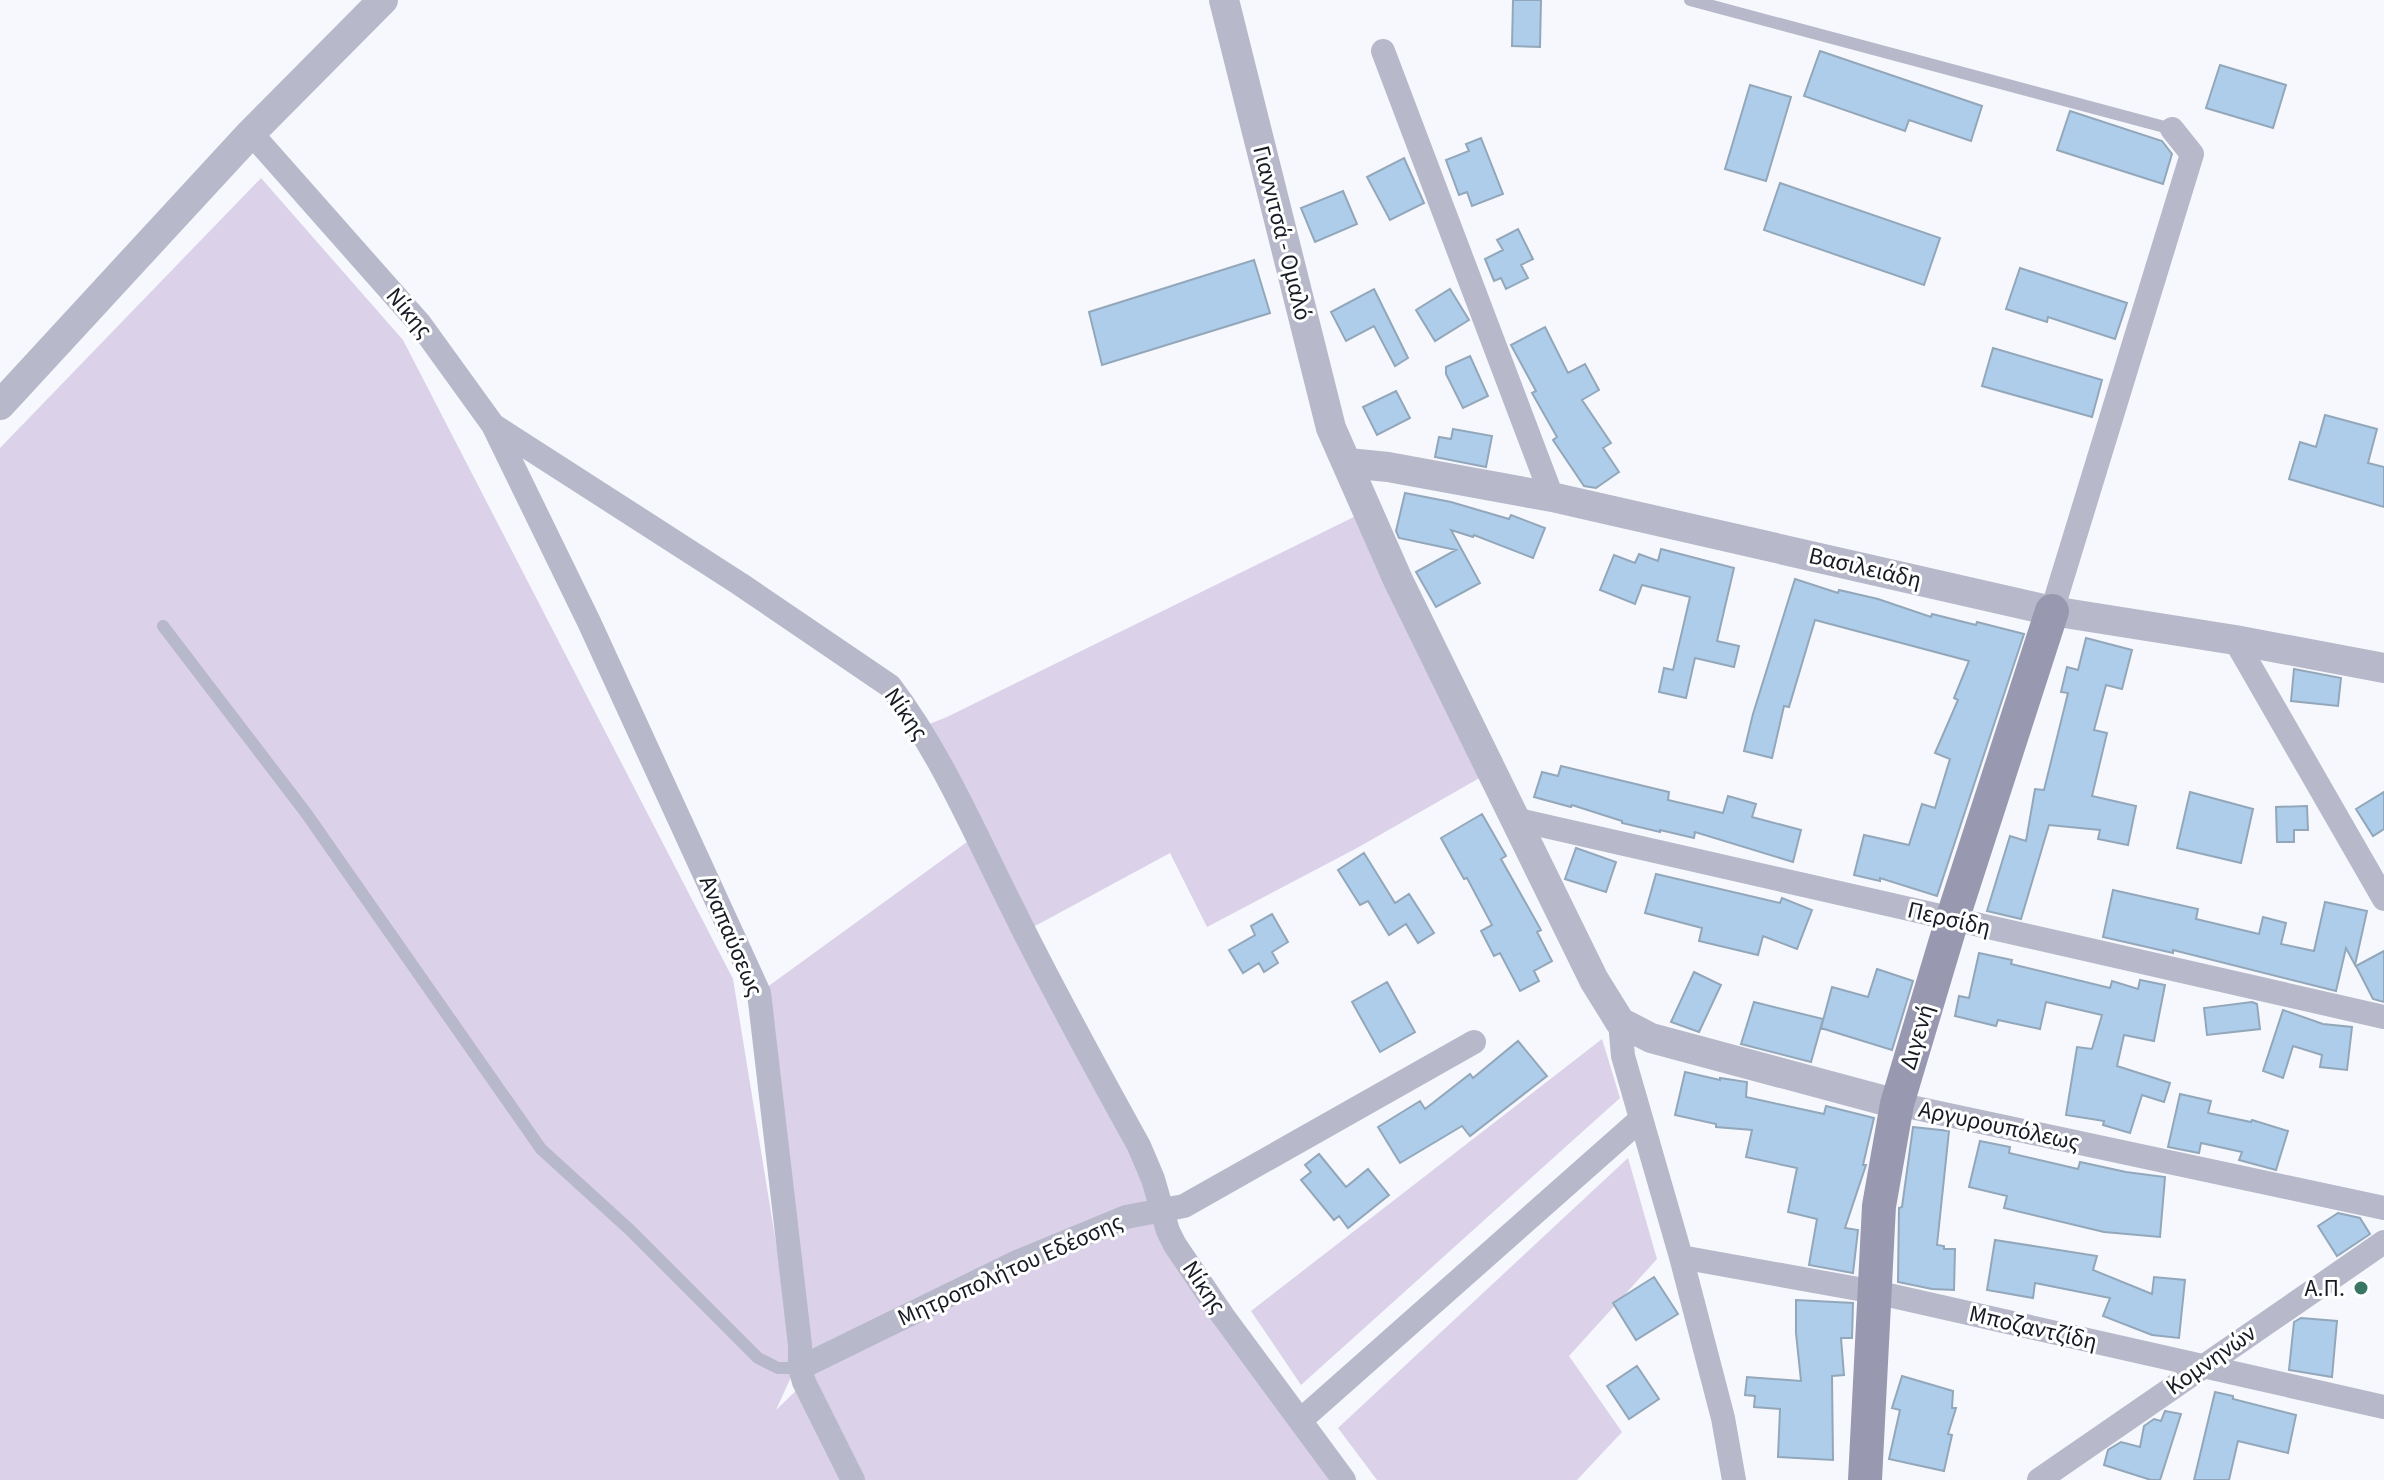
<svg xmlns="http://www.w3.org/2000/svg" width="2384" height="1480" font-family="'Source Sans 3',sans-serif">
	<rect width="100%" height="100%" fill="#f6f8fd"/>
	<!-- green -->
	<path fill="#dbd1e8" d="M 261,178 L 403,340 L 733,979 L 796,1366 L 776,1410 L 804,1383 L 759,993 L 967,842 L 919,728 L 947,717 L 1368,510 L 1490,772 L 1357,848 L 1207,927 L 1170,853 L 1024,932 L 1168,1231 L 1344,1480 L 0,1480 L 0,448 Z
		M 1602,1039 L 1620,1098 L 1301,1385 L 1251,1311 Z
		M 1628,1158 L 1657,1259 L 1569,1356 L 1622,1432 L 1577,1480 L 1377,1480 L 1338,1428 Z"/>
	<!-- building -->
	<path fill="#aecdeb" stroke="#93a7ba" stroke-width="2" d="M 1513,0 L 1541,0 L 1540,47 L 1512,46 Z
		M 1820,51 L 1982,106 L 1971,141 L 1909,120 L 1905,131 L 1804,96 Z
		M 2220,65 L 2286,85 L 2273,128 L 2206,108 Z
		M 1750,85 L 1791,97 L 1766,181 L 1725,169 Z
		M 2070,111 L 2162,141 L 2172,154 L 2163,184 L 2057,150 Z
		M 1481,138 L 1503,194 L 1472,206 L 1467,192 L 1459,195 L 1446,160 L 1469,151 L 1466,144 Z
		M 1404,158 L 1424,203 L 1390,220 L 1367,177 Z
		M 1780,183 L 1940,238 L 1924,285 L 1764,230 Z
		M 1343,191 L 1357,224 L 1315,242 L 1301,208 Z
		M 1518,229 L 1533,259 L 1521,265 L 1528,278 L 1506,289 L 1501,278 L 1494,281 L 1485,259 L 1503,250 L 1497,240 Z
		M 1254,260 L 1270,313 L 1102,365 L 1089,312 Z
		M 2020,268 L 2127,303 L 2115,339 L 2048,317 L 2047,322 L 2006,309 Z
		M 1374,289 L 1408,358 L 1395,366 L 1374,326 L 1346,341 L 1331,312 Z
		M 1450,289 L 1469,320 L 1435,341 L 1416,310 Z
		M 1545,327 L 1568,373 L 1585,364 L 1599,390 L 1582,400 L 1611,443 L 1603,448 L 1619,472 L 1596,488 L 1584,486 L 1553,440 L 1557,437 L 1532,393 L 1536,391 L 1511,345 Z
		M 1993,348 L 2102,380 L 2092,417 L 1982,386 Z
		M 1470,356 L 1488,396 L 1463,408 L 1446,374 L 1446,367 Z
		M 1396,391 L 1410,418 L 1377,435 L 1363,407 Z
		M 2325,415 L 2377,429 L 2368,463 L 2384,467 L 2384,507 L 2289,479 L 2300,442 L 2316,447 Z
		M 1453,429 L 1492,436 L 1486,467 L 1435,457 L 1439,437 L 1451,439 Z
		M 1405,493 L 1451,502 L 1509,519 L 1511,515 L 1545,528 L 1533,558 L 1474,535 L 1473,537 L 1451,530 L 1480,583 L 1436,607 L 1416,572 L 1456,550 L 1399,538 L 1396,531 Z
		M 1661,549 L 1734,568 L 1717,641 L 1739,646 L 1734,667 L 1695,658 L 1686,698 L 1659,692 L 1664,668 L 1673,670 L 1690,597 L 1642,585 L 1635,604 L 1600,590 L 1614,555 L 1635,563 L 1639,554 L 1658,561 Z
		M 1795,579 L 1838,593 L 1839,590 L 1878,599 L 1931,617 L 1932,614 L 1976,625 L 1977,622 L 2024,634 L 1937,896 L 1880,878 L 1880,881 L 1854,875 L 1864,835 L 1909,845 L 1922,804 L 1935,808 L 1950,759 L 1935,753 L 1958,700 L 1954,698 L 1969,661 L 1815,620 L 1789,707 L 1784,706 L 1772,758 L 1744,751 L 1753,714 Z
		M 2086,638 L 2132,650 L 2122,689 L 2106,685 L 2094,730 L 2107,733 L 2092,796 L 2136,806 L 2128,845 L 2098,839 L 2100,830 L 2049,825 L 2021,919 L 1987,911 L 2010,836 L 2026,841 L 2035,789 L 2044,790 L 2068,693 L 2061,692 L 2067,667 L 2078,670 Z
		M 2294,669 L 2341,678 L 2338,706 L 2291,701 Z
		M 1561,766 L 1669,792 L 1668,800 L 1723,813 L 1728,796 L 1756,804 L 1752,817 L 1801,830 L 1793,862 L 1695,832 L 1694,838 L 1660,830 L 1660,832 L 1622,823 L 1622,821 L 1572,805 L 1571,807 L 1534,797 L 1542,772 L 1558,776 Z
		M 2190,792 L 2253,809 L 2241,863 L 2177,848 Z
		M 2384,792 L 2384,829 L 2373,836 L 2356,809 Z
		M 2307,806 L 2308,830 L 2294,830 L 2294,842 L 2277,842 L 2276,807 Z
		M 1482,814 L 1506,856 L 1501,859 L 1541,930 L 1537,932 L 1552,961 L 1534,971 L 1539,981 L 1520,991 L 1500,953 L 1494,956 L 1481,931 L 1492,925 L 1467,878 L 1464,879 L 1441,838 Z
		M 1576,848 L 1616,862 L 1606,892 L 1565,879 Z
		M 1364,853 L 1395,903 L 1409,894 L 1434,933 L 1418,943 L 1406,924 L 1389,935 L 1368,901 L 1360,905 L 1338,870 Z
		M 1656,874 L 1780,903 L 1782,898 L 1812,910 L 1797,949 L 1763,936 L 1758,955 L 1699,941 L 1702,928 L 1645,913 Z
		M 2113,890 L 2198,909 L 2196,919 L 2259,934 L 2263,917 L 2286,923 L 2281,944 L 2314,951 L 2325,902 L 2367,911 L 2355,965 L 2346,948 L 2336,991 L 2173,950 L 2173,953 L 2103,937 Z
		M 1272,914 L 1288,942 L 1272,952 L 1278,963 L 1264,972 L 1259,963 L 1243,973 L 1229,950 L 1255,935 L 1251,926 Z
		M 2384,951 L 2384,1002 L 2373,999 L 2356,966 Z
		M 1979,953 L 2012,960 L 2011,964 L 2110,988 L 2112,981 L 2138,989 L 2140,980 L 2165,985 L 2154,1041 L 2124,1035 L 2117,1066 L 2170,1083 L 2164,1102 L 2142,1095 L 2130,1133 L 2103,1125 L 2104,1121 L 2066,1115 L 2077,1047 L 2092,1049 L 2102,1015 L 2046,1002 L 2040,1029 L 1998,1020 L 1996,1026 L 1955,1016 L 1959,996 L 1969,998 Z
		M 1877,969 L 1913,981 L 1892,1050 L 1821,1028 L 1832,987 L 1868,997 Z
		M 1694,972 L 1721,985 L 1699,1032 L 1671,1022 Z
		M 1387,982 L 1415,1032 L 1380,1052 L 1352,1002 Z
		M 1754,1002 L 1823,1019 L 1811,1062 L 1741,1044 Z
		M 2252,1002 L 2257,1004 L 2260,1029 L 2207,1035 L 2204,1008 Z
		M 2283,1010 L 2323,1024 L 2352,1027 L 2347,1070 L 2320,1067 L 2322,1055 L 2293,1046 L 2283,1078 L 2263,1071 Z
		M 1518,1041 L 1547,1076 L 1470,1136 L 1462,1126 L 1400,1163 L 1378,1127 L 1420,1101 L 1425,1109 L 1470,1074 L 1473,1078 Z
		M 1685,1072 L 1720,1080 L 1720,1078 L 1747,1082 L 1746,1097 L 1824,1114 L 1826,1106 L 1874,1118 L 1863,1165 L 1866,1165 L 1845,1228 L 1858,1230 L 1853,1273 L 1809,1265 L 1817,1219 L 1788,1212 L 1797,1168 L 1746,1157 L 1752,1130 L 1716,1127 L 1716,1124 L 1675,1115 Z
		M 2180,1094 L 2211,1101 L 2208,1113 L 2251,1122 L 2252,1120 L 2288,1131 L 2276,1170 L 2239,1160 L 2242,1152 L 2201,1143 L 2199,1153 L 2168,1147 Z
		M 1913,1127 L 1949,1131 L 1937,1245 L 1944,1246 L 1944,1249 L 1955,1249 L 1954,1290 L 1932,1289 L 1898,1282 L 1899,1208 L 1902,1207 Z
		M 1980,1141 L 2010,1147 L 2009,1153 L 2078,1169 L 2080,1162 L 2126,1172 L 2165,1177 L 2160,1237 L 2104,1232 L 2004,1208 L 2007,1196 L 1969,1187 Z
		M 1319,1154 L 1346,1187 L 1368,1169 L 1389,1195 L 1348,1228 L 1339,1216 L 1334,1220 L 1301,1180 L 1311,1172 L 1305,1165 Z
		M 2338,1213 L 2360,1218 L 2370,1234 L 2337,1256 L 2318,1226 Z
		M 1995,1240 L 2097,1256 L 2093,1270 L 2152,1294 L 2154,1277 L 2185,1280 L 2179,1338 L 2152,1335 L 2103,1316 L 2110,1298 L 2035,1283 L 2033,1298 L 1987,1290 Z
		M 1654,1277 L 1678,1314 L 1636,1340 L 1613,1303 Z
		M 1796,1300 L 1853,1303 L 1852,1338 L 1841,1338 L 1844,1375 L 1832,1376 L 1833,1460 L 1778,1457 L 1780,1409 L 1754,1407 L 1755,1396 L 1745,1395 L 1747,1377 L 1801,1381 L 1796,1333 Z
		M 2301,1318 L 2337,1321 L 2332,1377 L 2289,1370 L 2294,1322 Z
		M 1637,1366 L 1659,1399 L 1629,1419 L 1607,1386 Z
		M 1902,1376 L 1953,1391 L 1952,1408 L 1956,1408 L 1948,1434 L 1952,1435 L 1944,1471 L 1889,1459 L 1900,1410 L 1892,1408 Z
		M 2215,1392 L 2233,1396 L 2233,1399 L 2296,1415 L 2288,1453 L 2238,1441 L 2229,1480 L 2194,1480 Z
		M 2165,1411 L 2181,1414 L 2160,1480 L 2151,1480 L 2104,1465 L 2108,1450 L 2121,1442 L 2140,1447 L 2144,1426 L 2154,1419 L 2161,1421 Z"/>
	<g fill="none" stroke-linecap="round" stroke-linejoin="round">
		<!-- service -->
		<path stroke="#b7b8c9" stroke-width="12" d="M 1690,0 L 2172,129
			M 163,626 L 306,813 L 541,1149 L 630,1230 L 758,1358 L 778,1368 L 800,1368"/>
		<!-- minor -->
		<path stroke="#b7b8c9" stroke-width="24" d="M 1383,51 L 1552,497
			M 251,133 L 420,324 L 493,425 L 740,584 L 890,686 C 941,753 975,834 1013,909 C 1052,989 1096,1068 1139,1146 L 1153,1179 L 1168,1231 L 1175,1245 L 1223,1316 L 1344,1480
			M 493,425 L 589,622 L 759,993 L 800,1345 L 800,1368 L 804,1382 L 853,1480
			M 2052,611 L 2192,154 L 2172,129
			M 2235,640 L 2384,899
			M 1514,819 L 2384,1017
			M 1620,1022 L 1623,1056 L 1681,1257 L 1723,1418 L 1734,1480
			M 1897,1104 L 2384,1208
			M 1681,1257 L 1875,1292 L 2384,1407
			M 800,1368 L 1017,1262 L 1126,1217 L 1184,1206 L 1474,1042
			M 1302,1419 L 1641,1119
			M 2039,1480 L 2384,1242"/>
		<!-- tertiary -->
		<path stroke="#b7b8c9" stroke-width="30" d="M 1224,0 L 1331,428 L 1398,580 L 1594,980 L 1620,1022 L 1651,1038 L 1897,1104
			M 0,405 L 251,133 L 383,0
			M 1348,463 L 1388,467 L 1552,497 L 2052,611 L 2235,640 L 2384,668"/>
		<!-- secondary -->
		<path stroke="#9898b1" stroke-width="34" d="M 1865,1480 L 1879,1206 L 1897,1104 L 1952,920 L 2052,611"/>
	</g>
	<!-- markers -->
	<circle fill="#387764" stroke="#fff" stroke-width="3" cx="2361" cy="1288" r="8"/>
	<g text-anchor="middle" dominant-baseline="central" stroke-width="6" stroke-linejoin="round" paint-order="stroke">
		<!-- street labels -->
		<g font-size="24" fill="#171b24" stroke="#fff">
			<text transform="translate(1282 233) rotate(76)">Γιαννιτσά - Ομαλό</text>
			<text transform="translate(409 313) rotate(50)">Νίκης</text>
			<text transform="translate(1865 568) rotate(13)">Βασιλειάδη</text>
			<text transform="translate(906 714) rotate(55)">Νίκης</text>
			<text transform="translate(1949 919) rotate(13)">Περσίδη</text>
			<text transform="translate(731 936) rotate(67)">Αναπαύσεως</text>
			<text transform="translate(1917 1037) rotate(-73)">Διγενή</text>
			<text transform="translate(1999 1126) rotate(12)">Αργυρουπόλεως</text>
			<text transform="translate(1010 1270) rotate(-24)">Μητροπολήτου Εδέσσης</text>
			<text transform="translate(1204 1287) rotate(56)">Νίκης</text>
			<text transform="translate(2033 1328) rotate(13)">Μποζαντζίδη</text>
			<text transform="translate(2211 1360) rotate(-35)">Κομνηνών</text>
		</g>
		<!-- poi labels -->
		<g font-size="24" fill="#171b24" stroke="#fff" text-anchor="end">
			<text x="2345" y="1288">Α.Π.</text>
		</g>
	</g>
</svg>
